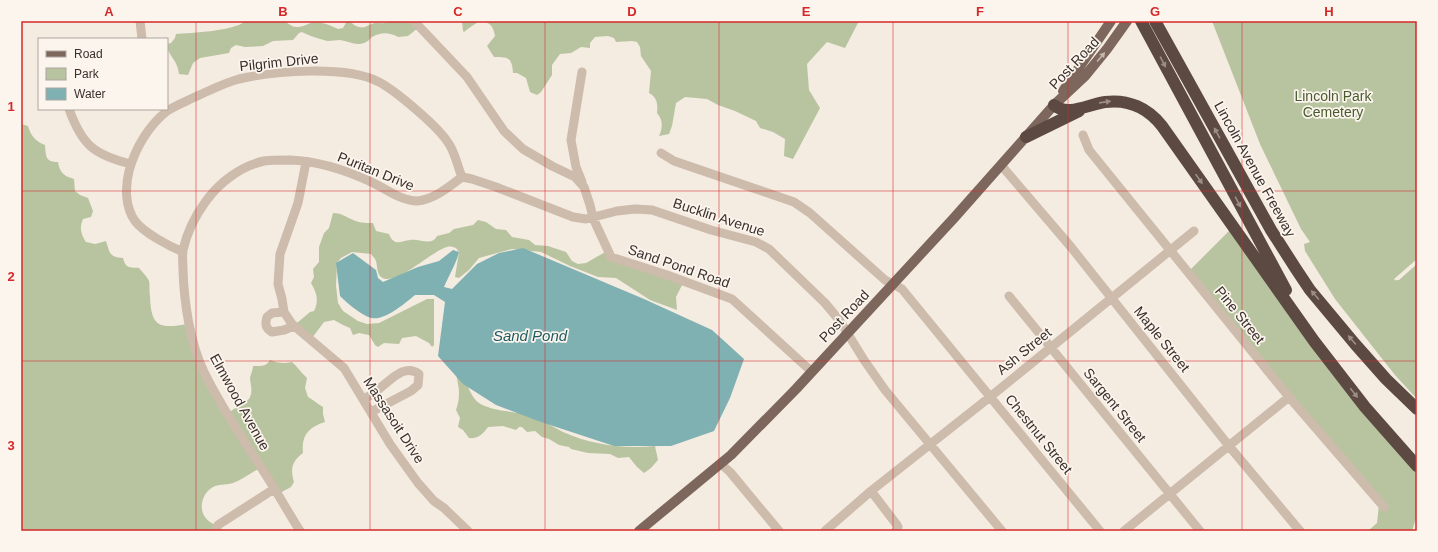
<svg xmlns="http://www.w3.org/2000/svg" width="1438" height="552" font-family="Helvetica,sans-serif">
	<rect width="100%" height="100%" fill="#f4ebe1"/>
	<!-- green -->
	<path fill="#b8c4a0" d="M 245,21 C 257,21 271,19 282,21 C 288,22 291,27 296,27 C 302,27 304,26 308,24 C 319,20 329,25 338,29 L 343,28 L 347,21 C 352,22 354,26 359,27 C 365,29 369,24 375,23 C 381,23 386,24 391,21 L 413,21 L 418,28 L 408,36 L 398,37 C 389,32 381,32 372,37 C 370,39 367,42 364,43 C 356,46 348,41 340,40 C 336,40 332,41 328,41 C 322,40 307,35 302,32 L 299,33 L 293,40 L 273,41 L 263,46 L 245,47 L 236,45 L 231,48 L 229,53 L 200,58 L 193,63 L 188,75 L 179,74 C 178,60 167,55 167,44 L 171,43 L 175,38 L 176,34 C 190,33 236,31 245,21 Z
		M 462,21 L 480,21 C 474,24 469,28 464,32 L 463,31 Z
		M 481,21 L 859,21 L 845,48 L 827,42 L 807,64 L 809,90 L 820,108 L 793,159 L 784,156 L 785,139 L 773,132 L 760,128 L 756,121 L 735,111 L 718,105 L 707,99 L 685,97 L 676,103 L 672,126 L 669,134 L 659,136 C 663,127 663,120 657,113 C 658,104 657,97 649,93 L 651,71 L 641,56 L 640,47 L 637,42 L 632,41 L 616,42 L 614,38 L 608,36 L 595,37 L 590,43 L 590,48 L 581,47 L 571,53 L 560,54 L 552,65 L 552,75 L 541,92 L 537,95 L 530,92 L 526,78 L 517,73 L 513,73 C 512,57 508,57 494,57 L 487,46 L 495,36 C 493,26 491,23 481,21 Z
		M 1212,21 L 1417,21 L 1417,259 L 1394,279 L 1396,281 L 1396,280 L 1399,280 L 1417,264 L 1417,399 L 1395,375 L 1335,299 L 1305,251 L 1304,244 L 1310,242 L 1301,229 L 1260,144 Z
		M 21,124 L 28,126 C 31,136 35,141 45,145 C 46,156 45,162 58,162 C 60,173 64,176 74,179 L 75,191 L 80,195 L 88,198 L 93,211 L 91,217 L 83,219 C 79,228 81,234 86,242 L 95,244 L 106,241 C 110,253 109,257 123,258 C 126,269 129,267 139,268 C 142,272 147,276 149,281 C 150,285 149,292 150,296 C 151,327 159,329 188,324 L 195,346 L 228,413 L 249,399 C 253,392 251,386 250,379 C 250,376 253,370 253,366 C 261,366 266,367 270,360 C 277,363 284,364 292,362 C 298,367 301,373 307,378 L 305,388 L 308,397 C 314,400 317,404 323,407 L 323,414 L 325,422 C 309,427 301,435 303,453 C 292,461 290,469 294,482 L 291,487 L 278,494 L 260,468 C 251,473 242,480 233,483 C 227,485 221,484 215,486 C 203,491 198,507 205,517 C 208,522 216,525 220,528 L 219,531 L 21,531 Z
		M 333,213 C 341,213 344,216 351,219 C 358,223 365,223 373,223 L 376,231 L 389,234 C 394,247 401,241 410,240 C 420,238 431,247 437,236 L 449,233 L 454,229 L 473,225 L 478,220 L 486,222 L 496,229 L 506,230 L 512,237 L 529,240 L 535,245 L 548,246 L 566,252 L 572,261 L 578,264 L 586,263 L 607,251 L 683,283 L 676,297 L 677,310 L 650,300 L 616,278 L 598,277 L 570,266 L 541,252 L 512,249 L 479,258 L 469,270 L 459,278 L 455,277 L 459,252 L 456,248 C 453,247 450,246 447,247 C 431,251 395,288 381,277 C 376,273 378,264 375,259 C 374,257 372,256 371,254 L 352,252 L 341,258 L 337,263 L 336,286 L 338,303 L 343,311 L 358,321 L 367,324 L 379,323 L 427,299 L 434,299 L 434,345 L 432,347 L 429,343 L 416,336 L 402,338 L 399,344 L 384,343 L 378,347 L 375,345 L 369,335 L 359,333 L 353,335 L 350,328 L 343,325 L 334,320 L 324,322 L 312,338 L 297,323 L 310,312 L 314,311 C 319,301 317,293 311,283 L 314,277 L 313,269 L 319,262 L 319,247 L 324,233 L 329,228 Z
		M 1233,227 L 1417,471 L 1417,515 L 1412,531 L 1368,531 L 1377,523 L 1379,504 L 1190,270 Z
		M 457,371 C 468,378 468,395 479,403 C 492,412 518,411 533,416 C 543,420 553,427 563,432 C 592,445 624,449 655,446 L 658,460 L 651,468 L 644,473 L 637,467 L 629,457 L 618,458 L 610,454 L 588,453 L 571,449 L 569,447 L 559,445 L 549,439 L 542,437 L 535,431 L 527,432 L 522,427 L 519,427 L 516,430 L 503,426 L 488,427 C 483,434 478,439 469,438 L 463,430 L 458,427 L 460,418 L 456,410 C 459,402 460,392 458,384 C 457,378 456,376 457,371 Z"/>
	<!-- water -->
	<path fill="#7fb0b2" d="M 523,248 L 644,299 L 712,330 L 744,359 L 730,398 L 714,431 L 671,446 L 614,446 L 541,422 L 496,405 L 463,384 L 438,356 L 445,302 L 434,295 L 415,295 C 405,303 385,321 371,318 C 361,315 347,303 340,296 L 336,263 L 353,253 L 376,270 L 378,278 L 383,282 L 418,267 L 439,261 L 453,250 L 459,252 C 456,264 449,275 444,287 L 452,289 L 477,264 L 499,253 Z"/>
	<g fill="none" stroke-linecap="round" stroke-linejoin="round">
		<!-- minor -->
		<path stroke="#cdbbac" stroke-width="9" d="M 140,21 L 142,39
			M 414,21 L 467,77 L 504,131 L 523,149 L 552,166 L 575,177 L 584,187 L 590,205 L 593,218 L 611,257 L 667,275 L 732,299 L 811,371
			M 69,109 C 82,145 94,155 131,164
			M 1083,135 L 1089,150 L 1289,397 L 1384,507
			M 661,153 L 674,161 L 794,202 L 810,213 L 885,280 L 902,289 L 1100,531
			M 306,162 L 298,203 L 280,254 L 278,284 L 282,299 L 284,312 L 292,324 L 344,368 L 390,444 L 418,483 L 434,501 L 444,508 L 468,531
			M 1001,165 L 1071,247 L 1229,446 L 1300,531
			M 582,182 L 576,167 L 571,140 L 582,72
			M 183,252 C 169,246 144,233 135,221 C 125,207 125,187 129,171 C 135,149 148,126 167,111 C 176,105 187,101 197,96 C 211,90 224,83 239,79 C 274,71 346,65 379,82 C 396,91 436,125 447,141 C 455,151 457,165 462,177
			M 1009,296 L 1200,531
			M 284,312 L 272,313 L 267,317 C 265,324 265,328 272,332 L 284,330 L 294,326
			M 364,399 C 369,396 375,393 380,388 C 391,380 405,363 419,374 L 418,385 L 411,391 L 371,412
			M 721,464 L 730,472 L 779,531
			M 871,491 L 897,525 L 898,527 L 896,531
			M 216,531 L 218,525 L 274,489
			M 300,531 C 288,512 277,492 264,472 C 243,439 221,407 204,372 C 190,343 184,302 183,270 C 183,264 182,257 183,250 C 187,232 195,216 206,201 C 220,182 241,166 264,161 C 272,160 282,160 290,160 C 317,161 345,170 369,181 C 384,187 400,201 417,201 C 433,200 449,187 462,177 L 472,179 L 496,187 L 573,217 L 586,219 L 617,211 L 635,209 L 652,210 L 711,230 L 756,242 L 769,249 L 825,303 L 840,321 L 864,360 L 885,390 L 1002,531
			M 825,531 L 871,491 L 990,397 L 1194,231
			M 1124,531 L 1289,397"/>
		<!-- major -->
		<path stroke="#7d675c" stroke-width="10" d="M 1063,91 L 1111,21
			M 639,531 L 731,455 L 796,389 L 954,218 L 1054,105 L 1085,76 L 1107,49 L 1127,21"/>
		<!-- highway -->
		<path stroke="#5c4a42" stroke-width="12" d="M 1141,21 L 1286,290
			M 1155,21 L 1271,230 L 1296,269 L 1310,290 L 1355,344 L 1386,379 L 1417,409
			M 1054,105 C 1067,117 1089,104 1105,102 C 1128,99 1148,108 1162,126 L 1314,341 L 1365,407 L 1417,466
			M 1026,137 L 1079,111"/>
		<!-- rail -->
		<path stroke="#3b302b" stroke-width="2" stroke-dasharray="1 3" stroke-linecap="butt" d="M 1416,531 L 1417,529"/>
	</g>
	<!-- one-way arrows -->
	<defs><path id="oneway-solid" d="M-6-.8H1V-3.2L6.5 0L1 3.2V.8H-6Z"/></defs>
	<use fill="#c2b5ac" href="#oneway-solid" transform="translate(1101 57) rotate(-50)"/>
	<g fill="#9c8e87">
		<use href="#oneway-solid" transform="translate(1163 62) rotate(62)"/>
		<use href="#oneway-solid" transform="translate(1105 102) rotate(-8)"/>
		<use href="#oneway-solid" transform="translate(1217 133) rotate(-119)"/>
		<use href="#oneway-solid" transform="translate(1199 179) rotate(55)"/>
		<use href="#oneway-solid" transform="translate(1238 202) rotate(62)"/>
		<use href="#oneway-solid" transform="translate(1315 295) rotate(-130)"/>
		<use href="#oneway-solid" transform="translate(1352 340) rotate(-130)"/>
		<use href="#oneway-solid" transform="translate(1354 393) rotate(52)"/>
	</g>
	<!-- grid -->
	<path fill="none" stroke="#d62828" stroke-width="1" stroke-opacity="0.55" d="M 196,21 L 196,531M 370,21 L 370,531M 545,21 L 545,531M 719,21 L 719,531M 893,21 L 893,531M 1068,21 L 1068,531M 1242,21 L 1242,531M 21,191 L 1417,191M 21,361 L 1417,361"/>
	<g text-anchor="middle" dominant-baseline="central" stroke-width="3.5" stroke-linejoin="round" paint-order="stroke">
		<!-- street labels -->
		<g font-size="14" fill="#3b302b" stroke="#fbf5ee">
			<text transform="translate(279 62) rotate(-6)">Pilgrim Drive</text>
			<text transform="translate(1074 63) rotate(-47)">Post Road</text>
			<text transform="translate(1255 169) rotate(61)">Lincoln Avenue Freeway</text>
			<text transform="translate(376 171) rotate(22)">Puritan Drive</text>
			<text transform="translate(719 217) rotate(18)">Bucklin Avenue</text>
			<text transform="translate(679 266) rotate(19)">Sand Pond Road</text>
			<text transform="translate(1240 315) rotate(51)">Pine Street</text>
			<text transform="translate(844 316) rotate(-47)">Post Road</text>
			<text transform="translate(1162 339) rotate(51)">Maple Street</text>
			<text transform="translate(1024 351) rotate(-39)">Ash Street</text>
			<text transform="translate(240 402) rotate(61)">Elmwood Avenue</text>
			<text transform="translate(1115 405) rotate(51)">Sargent Street</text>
			<text transform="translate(394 420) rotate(57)">Massasoit Drive</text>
			<text transform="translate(1039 434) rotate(51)">Chestnut Street</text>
		</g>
		<!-- park labels -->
		<g font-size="14" fill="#4a5a2e" stroke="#fbf5ee">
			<text x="1333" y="96">Lincoln Park<tspan x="1333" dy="16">Cemetery</tspan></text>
		</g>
		<!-- water labels -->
		<g font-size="15" font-style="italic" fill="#1f5a5e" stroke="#fbf5ee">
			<text x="530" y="335">Sand Pond</text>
		</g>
	</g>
	<!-- border -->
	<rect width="1438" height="552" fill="none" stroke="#fbf5ee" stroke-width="44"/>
	<!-- legend -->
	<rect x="38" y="38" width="130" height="72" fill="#fbf5ee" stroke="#aea6a0"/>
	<rect x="46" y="51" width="20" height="6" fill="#7d675c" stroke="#aea6a0"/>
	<text x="74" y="58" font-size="12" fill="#3b302b">Road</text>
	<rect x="46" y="68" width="20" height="12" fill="#b8c4a0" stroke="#aea6a0"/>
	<text x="74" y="78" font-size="12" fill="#3b302b">Park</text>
	<rect x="46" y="88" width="20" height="12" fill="#7fb0b2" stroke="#aea6a0"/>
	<text x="74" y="98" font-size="12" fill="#3b302b">Water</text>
	<rect x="22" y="22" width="1394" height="508" fill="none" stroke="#d62828" stroke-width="1.5"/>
	<g font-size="13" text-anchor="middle" font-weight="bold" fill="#d62828">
		<text x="109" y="16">A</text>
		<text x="283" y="16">B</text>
		<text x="458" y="16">C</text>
		<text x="632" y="16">D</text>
		<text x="806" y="16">E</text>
		<text x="980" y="16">F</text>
		<text x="1155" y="16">G</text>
		<text x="1329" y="16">H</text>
		<text x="11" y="111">1</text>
		<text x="11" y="281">2</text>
		<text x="11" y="450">3</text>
	</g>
</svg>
